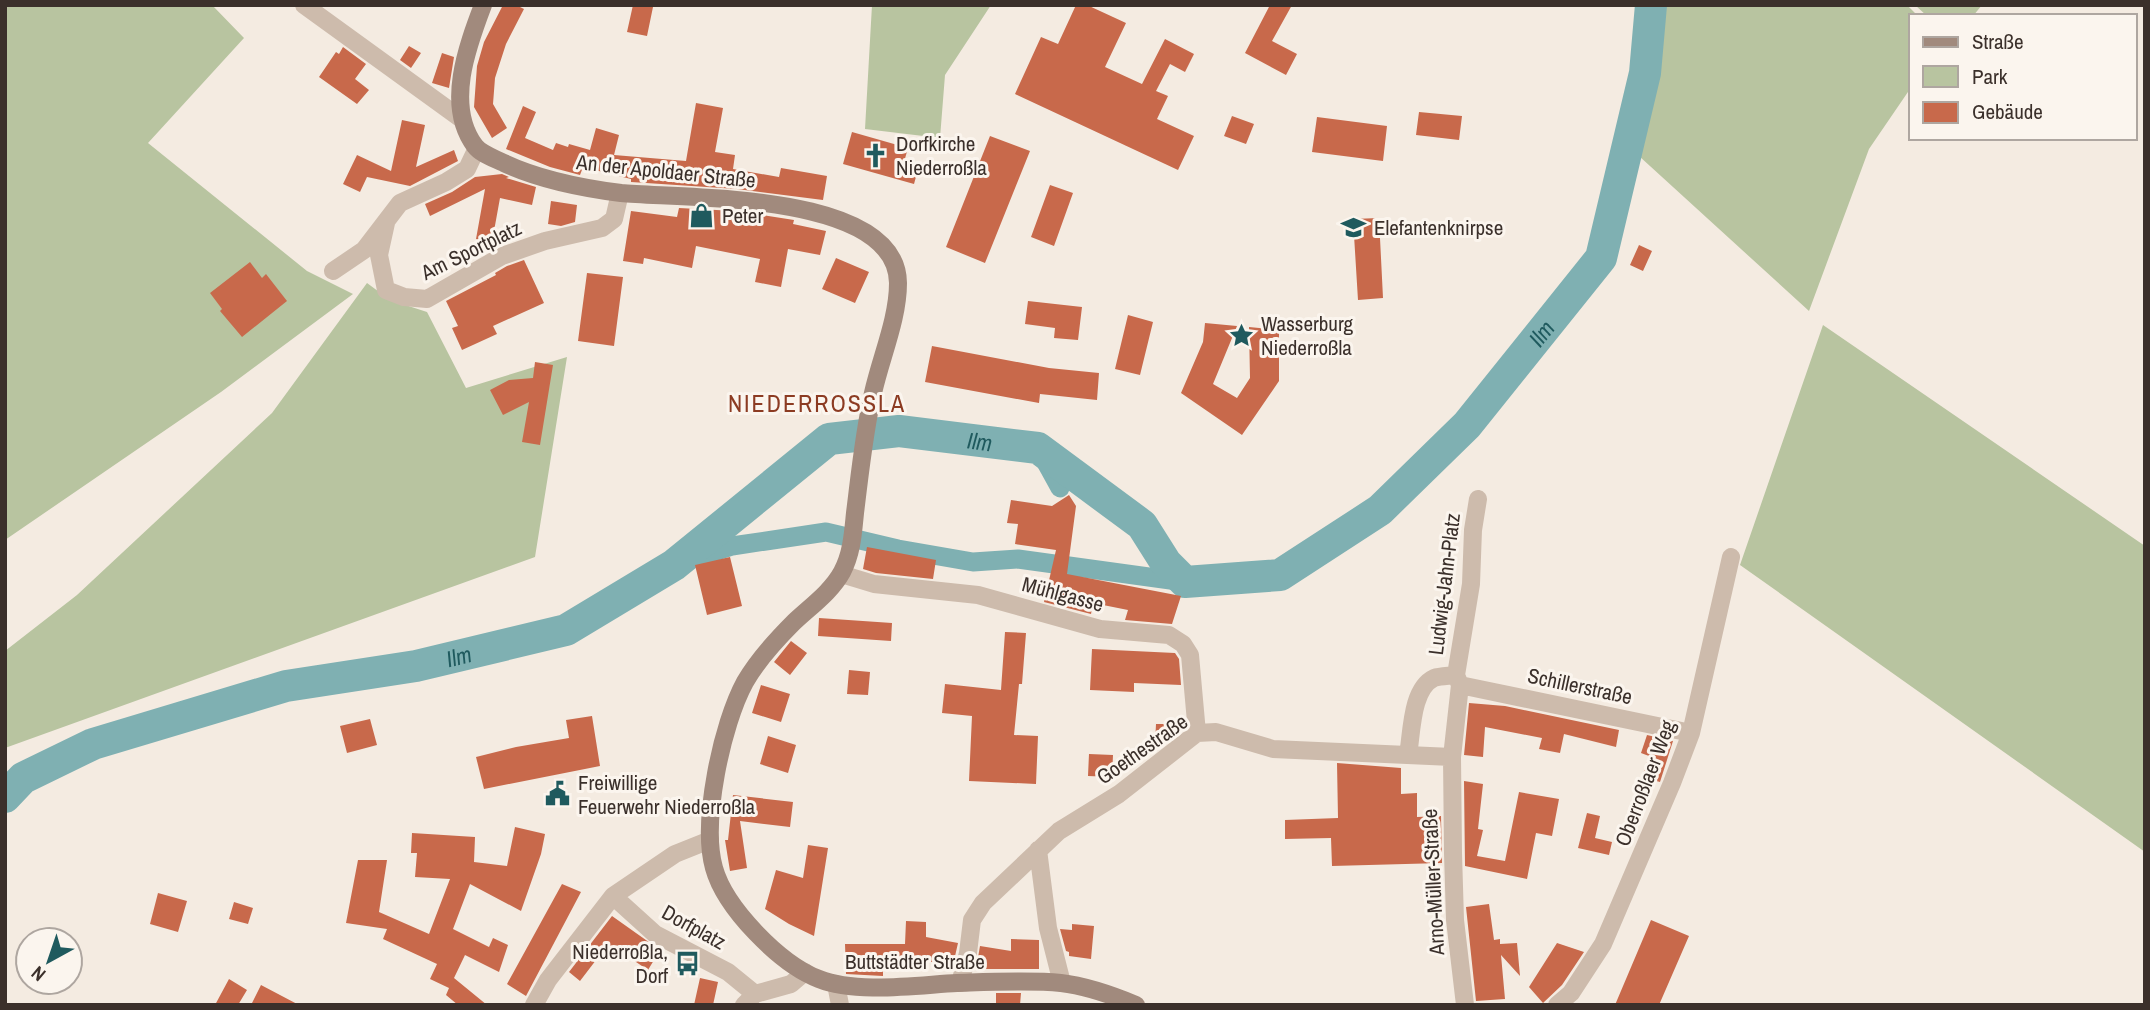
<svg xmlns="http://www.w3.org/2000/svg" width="2150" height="1010" font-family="'Archivo Narrow',sans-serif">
	<rect width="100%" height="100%" fill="#f4ebe1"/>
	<!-- green -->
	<path fill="#b8c4a0" d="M 5,5 L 212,5 L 244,38 L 148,143 L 307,271 L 353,294 L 221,392 L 5,540 Z
		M 872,5 L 991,5 L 945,75 L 940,138 L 865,129 Z
		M 1663,5 L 1907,5 L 1918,16 L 1910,16 L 1910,89 L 1869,149 L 1809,311 L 1639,156 Z
		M 1915,5 L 1982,5 L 1973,16 L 1927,16 Z
		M 367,283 L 390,300 L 427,312 L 466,388 L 567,357 L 535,557 L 5,748 L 5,651 L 77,595 L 272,413 Z
		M 1823,325 L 2145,546 L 2145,852 L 1740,565 Z"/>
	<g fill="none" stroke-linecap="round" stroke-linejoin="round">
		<!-- canal -->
		<path stroke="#7fb0b2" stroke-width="19" d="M 1038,448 L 1060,488
			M 674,565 L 732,546 L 826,532 L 898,549 L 973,562 L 1018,559 L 1185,582"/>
		<!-- river -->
		<path stroke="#7fb0b2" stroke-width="32" id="s1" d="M 5,797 L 23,778 L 93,744 L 286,686 L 416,666 L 566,630 L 674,565 L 829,439 L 899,431 L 1038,448 L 1142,525 L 1166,563 L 1185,582 L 1280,575 L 1380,510 L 1467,425 L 1601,258 L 1645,73 L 1651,5"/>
	</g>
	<!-- building -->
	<path fill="#c8694b" d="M 503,5 L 516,5 L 524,9 L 506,44 L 495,78 L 493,104 L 507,128 L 492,138 L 474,107 L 477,66 L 484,42 Z
		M 633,5 L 653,7 L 647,36 L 627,32 Z
		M 1076,5 L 1087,5 L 1126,23 L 1105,67 L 1142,84 L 1165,39 L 1194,54 L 1185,72 L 1170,64 L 1156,91 L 1168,96 L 1157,119 L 1194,136 L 1178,170 L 1015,94 L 1041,37 L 1058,44 Z
		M 1270,5 L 1292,5 L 1272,41 L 1297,54 L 1286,75 L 1245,53 Z
		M 409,46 L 421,53 L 411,68 L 400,60 Z
		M 343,47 L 366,64 L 355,79 L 369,90 L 357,104 L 319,77 L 336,52 L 339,54 Z
		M 442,53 L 454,57 L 449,88 L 432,83 Z
		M 696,103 L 723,108 L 715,152 L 735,155 L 733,169 L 779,177 L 781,168 L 827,176 L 823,200 L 737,189 L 631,182 L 631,179 L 583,167 L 580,175 L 550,167 L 506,149 L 523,106 L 536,112 L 525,138 L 553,150 L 556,143 L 568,147 L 569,144 L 590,150 L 596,128 L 619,135 L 614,155 L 686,161 Z
		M 1419,112 L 1462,116 L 1459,140 L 1416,135 Z
		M 1232,116 L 1254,124 L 1246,144 L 1224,136 Z
		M 1317,117 L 1387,126 L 1383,161 L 1312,152 Z
		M 402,120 L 425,125 L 416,167 L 454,150 L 458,161 L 410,186 L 367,177 L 360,192 L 343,184 L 357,155 L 391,171 Z
		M 852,132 L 908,148 L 904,162 L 919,166 L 914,184 L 843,164 Z
		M 990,136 L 1030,151 L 985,263 L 946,247 Z
		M 502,174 L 509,177 L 506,178 L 536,187 L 532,205 L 500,198 L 492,242 L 476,239 L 485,189 L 430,216 L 425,204 L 452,192 L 475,177 Z
		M 1050,185 L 1073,193 L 1054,246 L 1031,237 Z
		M 551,201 L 577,205 L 575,222 L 561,226 L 548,224 Z
		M 679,208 L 735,211 L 794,220 L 793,224 L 826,231 L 820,255 L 788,249 L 781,287 L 755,282 L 760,259 L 696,246 L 692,268 L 644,258 L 643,264 L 623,261 L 631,211 L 677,217 Z
		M 1379,218 L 1383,298 L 1358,300 L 1353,219 Z
		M 1639,245 L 1652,251 L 1643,271 L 1630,265 Z
		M 836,258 L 869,272 L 855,303 L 822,289 Z
		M 524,260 L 544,303 L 493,326 L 497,334 L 462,350 L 452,328 L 458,326 L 446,301 L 496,275 L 495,273 L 507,266 Z
		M 250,262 L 262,278 L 266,274 L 287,301 L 242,337 L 220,311 L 222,309 L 210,293 Z
		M 587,273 L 623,277 L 614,346 L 578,341 Z
		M 1028,301 L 1082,307 L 1078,340 L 1054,338 L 1055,328 L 1025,324 Z
		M 1128,315 L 1153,322 L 1140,375 L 1115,369 Z
		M 1205,323 L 1237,326 L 1213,384 L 1237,398 L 1250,378 L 1249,327 L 1279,330 L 1279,381 L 1242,435 L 1181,393 L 1203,342 Z
		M 932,346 L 1049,368 L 1099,373 L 1097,400 L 1040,394 L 1039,403 L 925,382 Z
		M 535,362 L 553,365 L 540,445 L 522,442 L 529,402 L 503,415 L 490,390 L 509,380 L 533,378 Z
		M 1069,495 L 1076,506 L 1067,574 L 1181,596 L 1172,624 L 1125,620 L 1128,610 L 1093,603 L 1091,614 L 1044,602 L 1056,550 L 1015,544 L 1018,524 L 1007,523 L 1011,500 L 1052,506 Z
		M 867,547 L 936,560 L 933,579 L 876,573 L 863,569 Z
		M 730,557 L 742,606 L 707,615 L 695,565 Z
		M 819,618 L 892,623 L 891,641 L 818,636 Z
		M 1005,632 L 1026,633 L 1022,684 L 1019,684 L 1014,735 L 1038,736 L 1036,784 L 969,781 L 972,716 L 942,713 L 945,684 L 1001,690 Z
		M 791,641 L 807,653 L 790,675 L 774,662 Z
		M 1092,649 L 1175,653 L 1179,659 L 1181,685 L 1134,683 L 1134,692 L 1090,690 Z
		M 849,670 L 870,672 L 868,695 L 847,694 Z
		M 761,685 L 790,694 L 781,722 L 752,713 Z
		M 1469,703 L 1505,706 L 1619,730 L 1616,747 L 1564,734 L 1560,753 L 1539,749 L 1542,738 L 1485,727 L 1483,757 L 1464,755 Z
		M 592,716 L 600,766 L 484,789 L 476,757 L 516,747 L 569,738 L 566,720 Z
		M 370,719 L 377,745 L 347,753 L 340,726 Z
		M 1156,724 L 1170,724 L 1169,741 L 1164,744 L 1155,744 Z
		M 1647,735 L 1673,741 L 1660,782 L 1642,777 L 1649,756 L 1641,753 Z
		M 768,736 L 796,745 L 788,773 L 760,764 Z
		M 1089,754 L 1113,755 L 1112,777 L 1088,776 Z
		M 1337,763 L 1401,768 L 1401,794 L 1417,793 L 1417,817 L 1441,816 L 1442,863 L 1332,866 L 1331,838 L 1285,839 L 1285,820 L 1338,818 Z
		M 1464,781 L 1483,784 L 1478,829 L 1483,830 L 1477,856 L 1505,861 L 1519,792 L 1559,799 L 1552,836 L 1536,833 L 1527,879 L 1465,866 Z
		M 733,795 L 793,802 L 790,827 L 740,821 L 747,868 L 730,871 L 725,840 L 728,840 Z
		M 1587,813 L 1600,816 L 1595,838 L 1612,842 L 1609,855 L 1578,848 Z
		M 515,827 L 545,834 L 541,854 L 521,911 L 470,884 L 453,929 L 489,947 L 493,938 L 508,945 L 499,972 L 465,955 L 454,978 L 487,1005 L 458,1005 L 446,995 L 449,988 L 430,979 L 437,964 L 383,939 L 387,929 L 346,923 L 358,860 L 387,860 L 379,912 L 429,934 L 450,879 L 415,877 L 417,853 L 411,853 L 412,833 L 475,837 L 474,862 L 507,866 Z
		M 808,845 L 828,848 L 814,936 L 789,924 L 765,909 L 776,870 L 803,878 Z
		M 562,884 L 581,892 L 526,996 L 507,984 Z
		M 158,893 L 187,901 L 178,932 L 150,924 Z
		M 234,902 L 253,908 L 248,924 L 229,919 Z
		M 1489,904 L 1494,940 L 1500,939 L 1500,944 L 1517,943 L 1520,976 L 1501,955 L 1505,999 L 1476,1001 L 1466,907 Z
		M 612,916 L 660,950 L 648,970 L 627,956 L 624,960 L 606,947 L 580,981 L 569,972 Z
		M 1651,920 L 1689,936 L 1659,1005 L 1615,1005 Z
		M 906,921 L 926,922 L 926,937 L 958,943 L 953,965 L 925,961 L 883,960 L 883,976 L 846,974 L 845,944 L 905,944 Z
		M 1072,924 L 1094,926 L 1091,959 L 1069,956 L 1069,952 L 1066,951 L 1060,929 L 1072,930 Z
		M 1011,939 L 1039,940 L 1039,969 L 976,969 L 980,946 L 1011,951 Z
		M 1557,943 L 1584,952 L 1562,985 L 1543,1003 L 1529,987 Z
		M 700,978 L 718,982 L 713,1005 L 694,1005 Z
		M 229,979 L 247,990 L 238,1005 L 215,1005 Z
		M 261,985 L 299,1005 L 251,1005 Z
		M 996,993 L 1021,993 L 1020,1005 L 996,1005 Z"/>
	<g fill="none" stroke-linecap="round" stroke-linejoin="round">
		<!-- street -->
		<path stroke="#cdbbac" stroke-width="18" d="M 304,5 L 460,118
			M 386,223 L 379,255 L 386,290 L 404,297 L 427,299 L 502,256 L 545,241 L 602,228 L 614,219 L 620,193
			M 333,271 L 364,250 L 400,203 L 446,182 L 467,169 L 476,150
			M 841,574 L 874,584 L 978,595 L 1100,629 L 1169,635 L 1183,644 L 1190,655 L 1197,733
			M 1460,685 L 1691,733
			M 1408,755 C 1412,733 1411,689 1434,678 C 1440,676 1449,676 1456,675
			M 1038,850 L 1048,928 L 1062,983
			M 613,896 L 655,934 L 728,972 L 755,994
			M 960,983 L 968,953 L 972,920 L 983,903 L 1059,831 L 1119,794 L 1197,733 L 1216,732 L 1273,749 L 1452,757
			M 836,984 L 840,1005
			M 534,1005 L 548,980 L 613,896 L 675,854 L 710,840
			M 744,1005 L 755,994 L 791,984 L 805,972
			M 1465,1005 L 1455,920 L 1453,853 L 1452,757 L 1460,685 L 1456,675 L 1471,584 L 1473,530 L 1478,499
			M 1557,1005 L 1571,993 L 1603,944 L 1672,783 L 1691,733 L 1731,557"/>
		<!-- secondary -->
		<path stroke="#a18a7d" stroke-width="18" d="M 483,5 C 467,47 445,106 475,146 C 481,154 494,158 504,163 C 540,180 582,188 621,193 C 684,199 897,191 898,283 C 898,319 881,357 873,393 C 864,432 860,473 855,513 C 853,533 852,553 842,572 C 831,592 811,606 794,622 C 777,639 757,661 745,682 C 722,724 701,822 714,868 C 725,908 780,964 819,979 C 856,994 918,985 957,983 C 989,982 1030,980 1061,983 C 1087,986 1112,995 1136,1005"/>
	</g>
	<!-- icons -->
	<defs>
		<symbol id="church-bare" viewBox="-9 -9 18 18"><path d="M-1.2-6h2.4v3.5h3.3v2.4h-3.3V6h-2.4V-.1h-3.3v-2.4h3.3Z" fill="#1f5a5e" stroke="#fbf5ee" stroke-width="2.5" paint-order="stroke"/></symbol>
		<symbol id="shop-bare" viewBox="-9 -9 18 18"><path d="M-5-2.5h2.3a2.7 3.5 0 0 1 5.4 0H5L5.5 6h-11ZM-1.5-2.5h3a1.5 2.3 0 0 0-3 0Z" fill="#1f5a5e" stroke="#fbf5ee" stroke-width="2.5" paint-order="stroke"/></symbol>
		<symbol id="school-bare" viewBox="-9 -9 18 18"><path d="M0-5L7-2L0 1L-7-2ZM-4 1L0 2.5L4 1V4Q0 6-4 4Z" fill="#1f5a5e" stroke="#fbf5ee" stroke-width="2.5" paint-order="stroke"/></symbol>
		<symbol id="sight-bare" viewBox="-9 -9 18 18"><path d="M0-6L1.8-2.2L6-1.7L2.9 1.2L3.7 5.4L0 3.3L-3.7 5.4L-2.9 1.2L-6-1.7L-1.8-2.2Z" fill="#1f5a5e" stroke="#fbf5ee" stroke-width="2.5" paint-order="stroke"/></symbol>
		<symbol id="civic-bare" viewBox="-9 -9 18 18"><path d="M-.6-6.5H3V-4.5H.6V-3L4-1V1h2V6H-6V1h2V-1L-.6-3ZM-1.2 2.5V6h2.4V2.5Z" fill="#1f5a5e" stroke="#fbf5ee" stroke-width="2.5" paint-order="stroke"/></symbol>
		<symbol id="bus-bare" viewBox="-9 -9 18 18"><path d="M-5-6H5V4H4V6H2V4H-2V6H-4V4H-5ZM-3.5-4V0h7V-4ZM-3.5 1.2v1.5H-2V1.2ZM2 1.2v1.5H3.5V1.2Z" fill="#1f5a5e" stroke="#fbf5ee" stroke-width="2.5" paint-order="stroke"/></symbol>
	</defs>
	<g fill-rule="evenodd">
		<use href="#church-bare" x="858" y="138" width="35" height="35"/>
		<use href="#shop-bare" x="684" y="198" width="35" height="35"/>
		<use href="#school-bare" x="1336" y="210" width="35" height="35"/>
		<use href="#sight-bare" x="1224" y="318" width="35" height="35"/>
		<use href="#civic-bare" x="540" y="776" width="35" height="35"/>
		<use href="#bus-bare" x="670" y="946" width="35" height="35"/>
	</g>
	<g text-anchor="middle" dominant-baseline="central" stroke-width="6" stroke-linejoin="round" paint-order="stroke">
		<!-- poi labels -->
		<g font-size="21" fill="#3b302b" stroke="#fbf5ee" text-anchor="start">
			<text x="896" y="143">Dorfkirche<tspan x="896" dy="24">Niederroßla</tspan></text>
			<text x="722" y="215">Peter</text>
			<text x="1374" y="227">Elefantenknirpse</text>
			<text x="1261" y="323">Wasserburg<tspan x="1261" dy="24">Niederroßla</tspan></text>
			<text x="578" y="782">Freiwillige<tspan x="578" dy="24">Feuerwehr Niederroßla</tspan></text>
			<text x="668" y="951" text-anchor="end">Niederroßla,<tspan x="668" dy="24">Dorf</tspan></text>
		</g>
		<!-- street labels -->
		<g font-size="21" fill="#3b302b" stroke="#fbf5ee">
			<text transform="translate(666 171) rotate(6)">An der Apoldaer Straße</text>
			<text transform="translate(471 250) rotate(-26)">Am Sportplatz</text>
			<text transform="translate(1444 584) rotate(-83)">Ludwig-Jahn-Platz</text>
			<text transform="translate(1063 594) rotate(15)">Mühlgasse</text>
			<text transform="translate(1580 686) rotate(12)">Schillerstraße</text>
			<text transform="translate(1142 749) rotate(-35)">Goethestraße</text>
			<text transform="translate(1645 783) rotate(-69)">Oberroßlaer Weg</text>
			<text transform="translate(1433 882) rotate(-93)">Arno-Müller-Straße</text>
			<text transform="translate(694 927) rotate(29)">Dorfplatz</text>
			<text x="915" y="961">Buttstädter Straße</text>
		</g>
		<!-- water labels -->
		<g font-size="23" font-style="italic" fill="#1f5a5e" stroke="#fbf5ee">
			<text stroke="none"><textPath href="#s1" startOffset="1783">Ilm</textPath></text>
			<text stroke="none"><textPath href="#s1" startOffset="1069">Ilm</textPath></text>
			<text stroke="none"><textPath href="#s1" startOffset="481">Ilm</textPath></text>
		</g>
		<!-- quarter labels -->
		<g font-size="24" letter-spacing="2" fill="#8c3b22" stroke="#fbf5ee">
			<text x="817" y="403">NIEDERROSSLA</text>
		</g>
	</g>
	<!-- border -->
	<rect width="2150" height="1010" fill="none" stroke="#3b302b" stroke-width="14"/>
	<!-- legend -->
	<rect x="1909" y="14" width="228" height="126" fill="#fbf5ee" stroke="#aea6a0" stroke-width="2"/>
	<rect x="1923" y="37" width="35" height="10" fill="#a18a7d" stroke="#aea6a0" stroke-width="2"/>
	<text x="1972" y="49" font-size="21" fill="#3b302b">Straße</text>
	<rect x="1923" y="66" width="35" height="21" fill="#b8c4a0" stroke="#aea6a0" stroke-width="2"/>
	<text x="1972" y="84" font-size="21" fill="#3b302b">Park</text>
	<rect x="1923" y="102" width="35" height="21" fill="#c8694b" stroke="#aea6a0" stroke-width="2"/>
	<text x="1972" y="119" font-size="21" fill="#3b302b">Gebäude</text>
	<!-- north arrow -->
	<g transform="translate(49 961) rotate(220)"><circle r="33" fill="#fbf5ee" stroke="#aea6a0" stroke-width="2"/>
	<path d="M0-5L12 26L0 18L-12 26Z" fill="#1f5a5e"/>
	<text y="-10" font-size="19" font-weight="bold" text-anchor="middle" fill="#3b302b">N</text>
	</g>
</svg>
